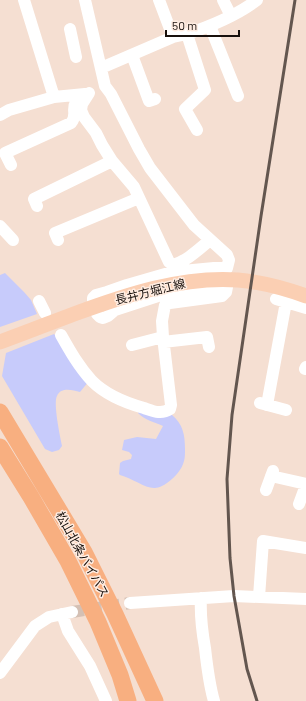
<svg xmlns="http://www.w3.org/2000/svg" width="306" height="701" font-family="Barlow,'Noto Sans JP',sans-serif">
	<rect width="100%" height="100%" fill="#f5dfd2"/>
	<!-- green -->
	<path fill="#c7cbfb" d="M 5,273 L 24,292 L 31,300 L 37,314 L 0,327 L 0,275 Z
		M 54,334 L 89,381 L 80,392 C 72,390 61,387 57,396 C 53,403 60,436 62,446 L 59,450 L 52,452 L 45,449 L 2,376 L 6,353 Z
		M 139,411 L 172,415 C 183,424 185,435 185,449 C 185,453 185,458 184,461 C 182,470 174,478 167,483 C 164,485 159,488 155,488 C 146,489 132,478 120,475 L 119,474 L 120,463 L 123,461 L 131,459 L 132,455 L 129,452 L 122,450 L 124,440 L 137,437 L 156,439 L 163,426 C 154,422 145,420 138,413 Z"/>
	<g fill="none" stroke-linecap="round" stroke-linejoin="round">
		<!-- minor-tunnel -->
		<path stroke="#d4c0b4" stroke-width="12" stroke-dasharray="12 6" stroke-linecap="butt" d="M 72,612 L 130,603"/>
		<!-- minor -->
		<path stroke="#fff" stroke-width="12" d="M 24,0 L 54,97
			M 223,0 L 231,16
			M 210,26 L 238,96
			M 70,29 L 76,57
			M 187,34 C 211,26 236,16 257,0
			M 173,37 L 187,34 L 205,90 L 185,109 L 197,130
			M 132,55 L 149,101 L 155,99
			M 101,68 L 173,37 L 159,0
			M 89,93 L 82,104 L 81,110 L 84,117 L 96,133 L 102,145 L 112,161 L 134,187 L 169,262 L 173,265 C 187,261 199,249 210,240
			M 0,115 L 9,110 L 54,97 L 85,94
			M 11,165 L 5,153 L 71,123 C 78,115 71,110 76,102
			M 37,206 L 34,199 L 112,161
			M 0,226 L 13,240
			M 58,240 L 55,233 L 139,198
			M 276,299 L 306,308
			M 39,301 L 45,313
			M 61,335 C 70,351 79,367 92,381 C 105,394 126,403 144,408 C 153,411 161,415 170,409 L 171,405 L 163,337 L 162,321 L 165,305 L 170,303 L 222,296 L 226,292 L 227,287 L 201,288 L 182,291 L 158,296 L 115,310 L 108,316 L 103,318 L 100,317 L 97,314 L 94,307 L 93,301 L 93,298 L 96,295 L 107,292 L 127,285 L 172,272 L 214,268 L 227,268 L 229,260 L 227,255 L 194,225 L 150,168 L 139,149 L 111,94 L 105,86 L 85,0
			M 163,342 L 207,337 L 209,347
			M 132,345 L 163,337
			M 305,369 L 306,367
			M 260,403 L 286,410
			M 267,405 L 286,302
			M 271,476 L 306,484
			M 266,490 L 273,471
			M 299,504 L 306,485
			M 259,597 L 263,541 L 306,548
			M 201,598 C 200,615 202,631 205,648 C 207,666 209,684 214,701
			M 130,603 L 234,596 L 306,599
			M 62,614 L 68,631 L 90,666 L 106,701
			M 0,673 L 35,626 L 49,617 L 72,612"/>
		<!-- major -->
		<path stroke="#fbcfb3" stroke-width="15" d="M 0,342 C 25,333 50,323 74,314 C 126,295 181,276 238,280 C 261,282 284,288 306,296"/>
		<!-- highway -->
		<path stroke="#f8af80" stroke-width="17" d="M 0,412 L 84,552 L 115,614 L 155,701
			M 0,447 L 31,497 L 68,561 L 98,622 L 120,675 L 128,701"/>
		<!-- rail -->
		<path stroke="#63564f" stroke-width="3" d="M 257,701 L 247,669 L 234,596 L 230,558 L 227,479 L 232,415 L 261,216 L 295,0"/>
	</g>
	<g text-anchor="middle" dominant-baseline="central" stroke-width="3" stroke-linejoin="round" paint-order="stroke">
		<!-- street labels -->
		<g font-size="12" fill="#18100c" stroke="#ffede2">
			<text transform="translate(150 291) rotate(-14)">長井方堀江線</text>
			<text transform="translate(83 554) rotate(61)">松山北条バイパス</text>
		</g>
	</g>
	<!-- scale -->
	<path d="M166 30v6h73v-6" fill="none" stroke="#18100c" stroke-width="2"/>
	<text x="172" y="30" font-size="12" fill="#18100c" stroke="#ffede2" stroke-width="3" paint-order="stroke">50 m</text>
</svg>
